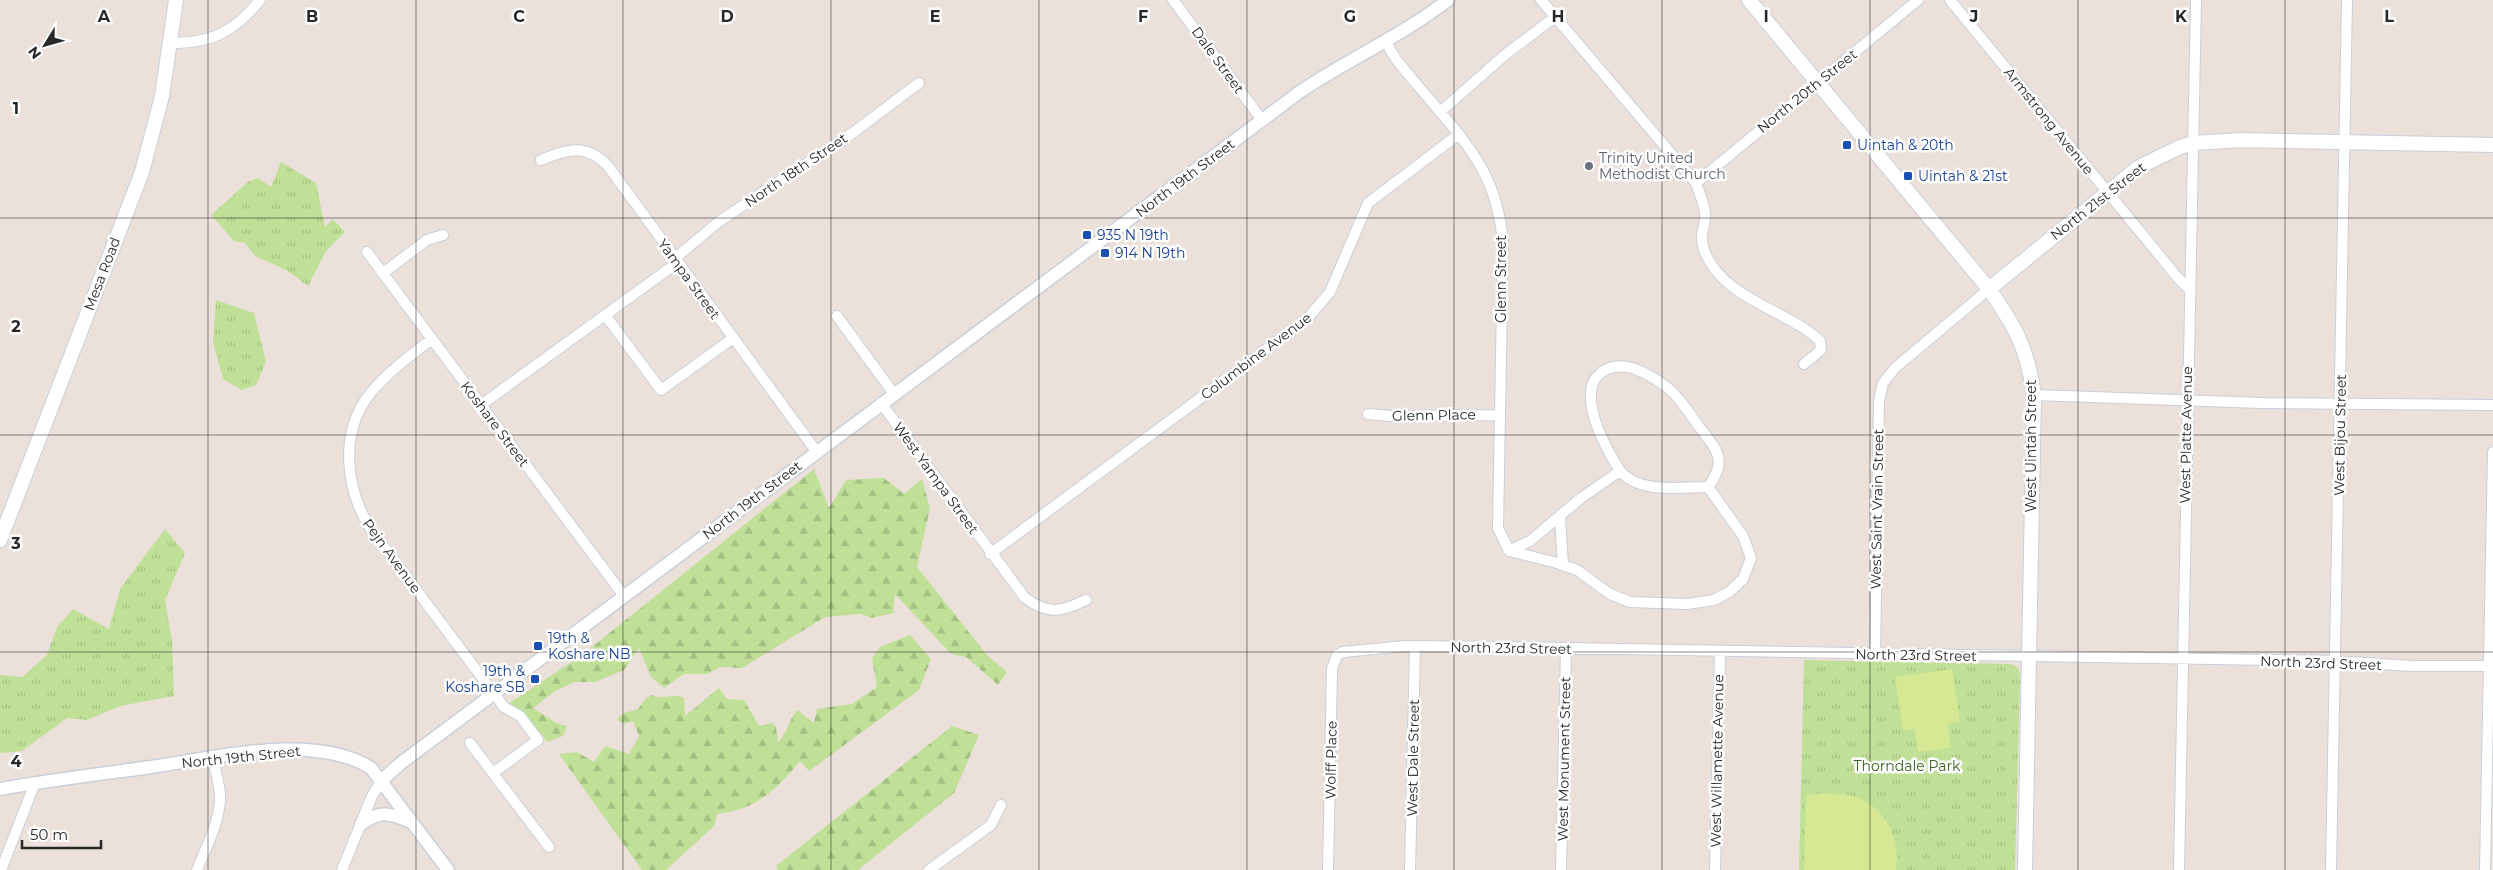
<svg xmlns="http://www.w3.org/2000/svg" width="2493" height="870" font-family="Montserrat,sans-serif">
	<defs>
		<pattern id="grass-tufts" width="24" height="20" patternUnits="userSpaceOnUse" patternTransform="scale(1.25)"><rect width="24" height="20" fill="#c0e098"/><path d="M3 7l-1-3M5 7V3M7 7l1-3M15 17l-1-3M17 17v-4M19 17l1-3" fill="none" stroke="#a5c083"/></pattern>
		<pattern id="forest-firs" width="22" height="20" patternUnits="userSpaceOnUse" patternTransform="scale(1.25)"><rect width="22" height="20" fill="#c0e098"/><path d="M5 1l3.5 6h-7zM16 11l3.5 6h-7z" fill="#a5c083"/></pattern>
	</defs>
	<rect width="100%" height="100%" fill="#ebe0da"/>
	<!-- grass -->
	<path fill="url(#grass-tufts)" d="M 281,162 L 316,183 L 325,227 L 333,219 L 345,232 L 326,251 L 308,286 L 288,271 L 255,256 L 245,243 L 234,241 L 211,215 L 248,182 L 258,178 L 271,187 Z
		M 216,300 L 254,313 L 266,362 L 256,385 L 242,390 L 223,379 L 213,342 Z
		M 165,529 L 185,553 L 165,600 L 172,641 L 174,696 L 120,706 L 87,720 L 67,718 L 22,751 L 0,753 L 0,675 L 22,677 L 47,655 L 57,627 L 73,609 L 109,629 L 120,589 Z
		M 1804,660 L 2011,664 C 2018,667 2020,669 2020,676 L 2015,870 L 1799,870 Z"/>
	<!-- forest -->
	<path fill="url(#forest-firs)" d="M 814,469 L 829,508 L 846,480 L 884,478 L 904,494 L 922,479 L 930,508 L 917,567 L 987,655 L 1007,672 L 998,685 L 966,657 L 951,654 L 895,594 L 893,613 L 872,618 L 860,614 L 825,617 L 742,668 L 720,667 L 707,674 L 684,674 L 664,688 L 651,677 L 639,648 L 624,670 L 595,682 L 575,682 L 555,691 L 533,708 L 556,723 L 567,726 L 563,736 L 547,742 L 525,714 L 508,704 L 582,655 Z
		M 910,635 L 931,659 L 919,690 L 809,771 L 800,761 C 776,791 755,810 717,814 L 714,826 L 666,870 L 642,870 L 559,754 L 577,752 L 594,762 L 605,746 L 629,754 L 639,736 L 633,721 L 624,724 L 617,719 L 624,713 L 638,709 L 645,699 L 652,695 C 663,700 674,693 684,698 L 685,716 L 719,688 L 727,699 L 744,700 L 759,726 L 772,723 L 776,727 L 778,742 C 788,733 788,721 797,710 L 814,723 L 817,709 L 852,704 L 877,687 L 872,658 L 880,647 Z
		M 952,726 L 979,735 L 954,793 L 858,870 L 778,870 L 776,866 Z"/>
	<!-- pitch -->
	<path fill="#d6e893" d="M 1952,669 L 1960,722 L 1948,724 L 1951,748 L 1918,752 L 1915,729 L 1903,730 L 1895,677 Z
		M 1822,793 C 1832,794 1843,794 1853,796 C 1885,805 1901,839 1896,870 L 1804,870 L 1806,796 Z"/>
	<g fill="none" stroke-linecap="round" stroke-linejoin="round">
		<defs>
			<path id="minor" d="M 1173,0 L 1262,120
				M 1541,0 L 1696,183 C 1699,192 1704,203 1705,212 C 1707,226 1698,232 1704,250 C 1723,300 1785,308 1820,341 L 1821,350 L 1804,364
				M 1950,0 L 2178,278 L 2188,288
				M 1386,40 C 1392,58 1407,72 1419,87 C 1464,141 1498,171 1503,245 L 1498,528 L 1509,551
				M 170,43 C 212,43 233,33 260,0
				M 1440,112 L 1506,54 L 1555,17
				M 541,160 C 567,149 586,143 608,166 L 816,451
				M 1696,183 L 1918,0
				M 367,252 L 624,596
				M 674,259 L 721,220 L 854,132 L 919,83
				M 383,273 L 427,240 L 443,235
				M 605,315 L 661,390 L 732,339
				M 837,316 L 894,394
				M 432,339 C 410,356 386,373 369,395 C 339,434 346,489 370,528 L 504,707 L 520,716 L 538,740 L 493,773
				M 2034,395 L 2263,403 L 2493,405
				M 881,403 L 1025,598 C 1049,615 1061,612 1086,600
				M 481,405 L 677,263
				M 1368,414 L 1391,416 L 1500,415
				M 1620,471 C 1640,494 1680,487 1708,487 L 1743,536 L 1751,558 L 1743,579 L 1729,592 L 1714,600 L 1687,604 L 1630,602 L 1610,594 L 1577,570 L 1554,562 L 1509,551 L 1530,541 L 1581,498 Z
				M 1620,471 C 1607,450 1589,418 1591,393 C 1591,385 1594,378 1601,373 C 1622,356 1651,375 1669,389 C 1681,399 1689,413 1698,425 C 1716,449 1729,460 1708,487
				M 1560,518 L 1563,565
				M 990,554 L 1307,319 L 1330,292 L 1368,203 L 1459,134
				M 1875,655 L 1879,401 L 1883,383 L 1895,368 L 1989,289
				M 470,743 L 549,847
				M 1,870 L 35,783
				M 197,870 C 206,847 220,822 220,797 C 220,784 215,771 213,759
				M 342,870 L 372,796 L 382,780
				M 929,870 L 991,825 L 1001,805
				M 1328,870 L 1332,669 L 1337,655 L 1343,652 L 1405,646 L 1503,647 L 2334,661 L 2412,666 L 2493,666
				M 1410,870 L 1415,646
				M 1561,870 L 1566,649
				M 1715,870 L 1720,652
				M 2179,870 L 2196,0
				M 2331,870 L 2347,0
				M 2485,870 L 2493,452"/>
			<path id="tertiary" d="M 382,780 L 401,763 L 1301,91 C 1349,59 1403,35 1448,0
				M 0,789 C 50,780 100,774 151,767 C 214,758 314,732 371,768 L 448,870
				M 361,824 C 381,810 389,813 411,822"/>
			<path id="secondary" d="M 1749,0 L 1989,289 C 2016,328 2027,347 2034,395 L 2025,870
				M 1989,289 L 2139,167 L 2180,147 L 2194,143 L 2241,140 L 2493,145
				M 0,540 L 142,172 L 162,96 L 176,0"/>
		</defs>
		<!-- minor casing -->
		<use href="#minor" stroke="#c9d0da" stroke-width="12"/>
		<!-- tertiary casing -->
		<use href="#tertiary" stroke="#c9d0da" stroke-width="15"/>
		<!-- secondary casing -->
		<use href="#secondary" stroke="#c9d0da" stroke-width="16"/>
		<!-- minor -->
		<use href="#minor" stroke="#fff" stroke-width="10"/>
		<!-- tertiary -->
		<use href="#tertiary" stroke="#fff" stroke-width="12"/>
		<!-- secondary -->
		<use href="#secondary" stroke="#fff" stroke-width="14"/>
	</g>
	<!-- grid -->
	<path fill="none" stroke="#282828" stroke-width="1" stroke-opacity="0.55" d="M 208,0 L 208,870M 416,0 L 416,870M 623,0 L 623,870M 831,0 L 831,870M 1039,0 L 1039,870M 1247,0 L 1247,870M 1454,0 L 1454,870M 1662,0 L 1662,870M 1870,0 L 1870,870M 2078,0 L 2078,870M 2285,0 L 2285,870M 0,218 L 2493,218M 0,435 L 2493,435M 0,652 L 2493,652"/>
	<!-- markers -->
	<g fill="#1a4fb4" stroke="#fff" stroke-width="2">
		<rect x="1842" y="140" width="10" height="10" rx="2.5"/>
		<rect x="1903" y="171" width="10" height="10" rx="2.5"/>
		<rect x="1082" y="230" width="10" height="10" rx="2.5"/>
		<rect x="1100" y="248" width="10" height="10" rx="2.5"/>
		<rect x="533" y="641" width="10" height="10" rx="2.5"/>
		<rect x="530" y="674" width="10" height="10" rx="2.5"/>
	</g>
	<circle fill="#6b7280" stroke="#fff" stroke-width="2" cx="1589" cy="166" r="5"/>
	<g text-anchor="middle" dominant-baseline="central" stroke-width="5" stroke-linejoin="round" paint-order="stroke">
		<!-- street labels -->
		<g font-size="14" fill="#282828" stroke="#fff">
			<text transform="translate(1218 60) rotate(54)">Dale Street</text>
			<text transform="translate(1807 91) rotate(-39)">North 20th Street</text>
			<text transform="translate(2049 121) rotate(51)">Armstrong Avenue</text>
			<text transform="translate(796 170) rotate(-34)">North 18th Street</text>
			<text transform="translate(1185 178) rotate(-37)">North 19th Street</text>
			<text transform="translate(2098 201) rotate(-38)">North 21st Street</text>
			<text transform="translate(102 274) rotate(-69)">Mesa Road</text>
			<text transform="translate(689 279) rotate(54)">Yampa Street</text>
			<text transform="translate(1501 279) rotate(-90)">Glenn Street</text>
			<text transform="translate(1256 356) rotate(-37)">Columbine Avenue</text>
			<text transform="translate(1434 415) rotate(-1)">Glenn Place</text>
			<text transform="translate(495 424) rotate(53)">Koshare Street</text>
			<text transform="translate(2186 435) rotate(-89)">West Platte Avenue</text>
			<text transform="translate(2340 435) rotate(-89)">West Bijou Street</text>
			<text transform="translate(2031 446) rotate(-90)">West Uintah Street</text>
			<text transform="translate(936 478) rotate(54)">West Yampa Street</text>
			<text transform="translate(752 500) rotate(-37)">North 19th Street</text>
			<text transform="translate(1877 509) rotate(-89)">West Saint Vrain Street</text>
			<text transform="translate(392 556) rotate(54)">Pejn Avenue</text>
			<text transform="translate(1511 648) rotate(1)">North 23rd Street</text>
			<text transform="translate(1916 655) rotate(1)">North 23rd Street</text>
			<text transform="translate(2321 663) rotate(2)">North 23rd Street</text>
			<text transform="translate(241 757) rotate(-6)">North 19th Street</text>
			<text transform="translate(1413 758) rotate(-89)">West Dale Street</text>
			<text transform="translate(1564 759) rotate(-89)">West Monument Street</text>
			<text transform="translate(1331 760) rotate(-89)">Wolff Place</text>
			<text transform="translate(1717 761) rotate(-89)">West Willamette Avenue</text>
		</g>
		<!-- transit labels -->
		<g font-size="14" fill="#164399" stroke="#fff" text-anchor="start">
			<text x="1857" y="145">Uintah &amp; 20th</text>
			<text x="1918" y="176">Uintah &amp; 21st</text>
			<text x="1097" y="235">935 N 19th</text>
			<text x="1115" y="253">914 N 19th</text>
			<text x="548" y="638">19th &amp;<tspan x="548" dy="16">Koshare NB</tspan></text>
			<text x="525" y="671" text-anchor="end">19th &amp;<tspan x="525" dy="16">Koshare SB</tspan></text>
		</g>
		<!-- worship labels -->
		<g font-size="14" fill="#5b616d" stroke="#fff" text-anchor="start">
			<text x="1599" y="158">Trinity United<tspan x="1599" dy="16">Methodist Church</tspan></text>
		</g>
		<!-- park labels -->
		<g font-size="14" fill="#3a631b" stroke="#fff">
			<text x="1907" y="766">Thorndale Park</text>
		</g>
	</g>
	<g font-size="16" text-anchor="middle" font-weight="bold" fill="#282828" stroke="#fff" stroke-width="5" stroke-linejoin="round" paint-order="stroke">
		<text x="104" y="22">A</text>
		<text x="312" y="22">B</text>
		<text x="519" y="22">C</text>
		<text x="727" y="22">D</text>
		<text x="935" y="22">E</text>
		<text x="1143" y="22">F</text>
		<text x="1350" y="22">G</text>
		<text x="1558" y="22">H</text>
		<text x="1766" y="22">I</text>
		<text x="1974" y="22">J</text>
		<text x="2181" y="22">K</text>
		<text x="2389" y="22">L</text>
		<text x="16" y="114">1</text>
		<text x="16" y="332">2</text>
		<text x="16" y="549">3</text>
		<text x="16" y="767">4</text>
	</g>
	<!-- north arrow -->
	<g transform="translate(45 45) rotate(233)" stroke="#ffffff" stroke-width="4" paint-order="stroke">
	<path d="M0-4L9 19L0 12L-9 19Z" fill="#282828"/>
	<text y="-8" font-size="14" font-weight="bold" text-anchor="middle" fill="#282828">N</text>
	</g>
	<!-- scale -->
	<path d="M22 840v8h79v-8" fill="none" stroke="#282828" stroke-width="2.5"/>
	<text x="30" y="840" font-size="15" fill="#282828" stroke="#ffffff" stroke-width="4" paint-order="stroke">50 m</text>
</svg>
